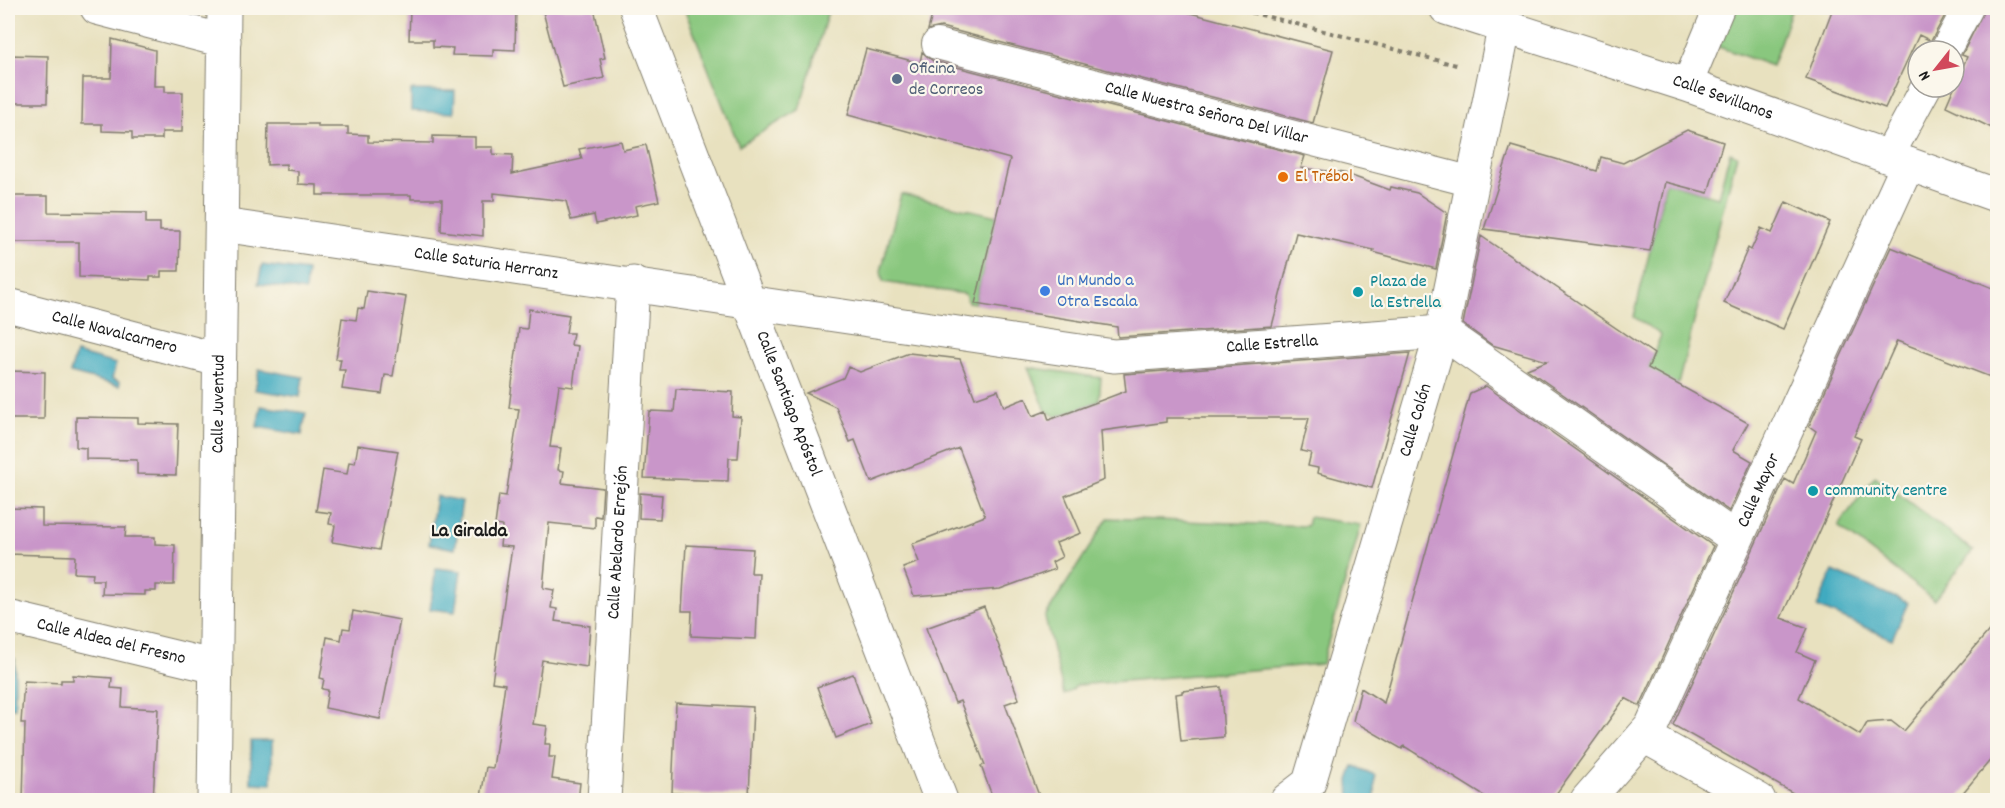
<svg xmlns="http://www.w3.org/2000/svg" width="2005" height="808" font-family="Dekko,sans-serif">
	<rect width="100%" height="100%" fill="#fbf7ec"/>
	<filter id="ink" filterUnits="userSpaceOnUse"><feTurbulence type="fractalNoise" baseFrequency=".0167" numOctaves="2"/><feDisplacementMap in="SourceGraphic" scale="12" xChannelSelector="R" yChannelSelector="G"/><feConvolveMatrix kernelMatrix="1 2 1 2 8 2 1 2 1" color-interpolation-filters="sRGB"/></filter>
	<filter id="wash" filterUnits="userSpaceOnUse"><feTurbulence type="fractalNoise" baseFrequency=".008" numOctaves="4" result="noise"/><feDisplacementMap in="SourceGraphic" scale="24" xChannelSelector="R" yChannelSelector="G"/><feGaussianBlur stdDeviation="1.35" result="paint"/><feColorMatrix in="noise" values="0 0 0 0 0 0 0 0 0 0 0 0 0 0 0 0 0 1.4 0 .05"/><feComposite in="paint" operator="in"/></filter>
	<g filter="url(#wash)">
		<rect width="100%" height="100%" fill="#e8e1bf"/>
		<!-- green -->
		<path fill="#89c77e" stroke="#52724d" stroke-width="1.5" d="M 684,8 L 829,8 L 799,110 L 739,146 Z
			M 1728,8 L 1792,8 L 1772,66 L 1713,45 Z
			M 1730,152 L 1737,155 L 1678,384 L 1659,419 L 1634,404 L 1661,335 L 1634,317 L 1666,182 L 1718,197 Z
			M 901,194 L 997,216 L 975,303 L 968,302 L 965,294 L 883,282 L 881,271 Z
			M 1028,367 L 1101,378 L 1099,401 L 1057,417 L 1046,411 Z
			M 1875,476 L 1973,551 L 1934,600 L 1838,526 Z
			M 1309,517 L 1361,525 L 1322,664 L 1078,685 L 1064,695 L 1045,617 L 1108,518 L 1307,526 Z"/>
		<!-- water -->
		<path fill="#41aac0" stroke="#2e636e" stroke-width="1.5" d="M 411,90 L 455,91 L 454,113 L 411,111 Z
			M 262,265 L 307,271 L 305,291 L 258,284 Z
			M 76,353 L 116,364 L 112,379 L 120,382 L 119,386 L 70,373 Z
			M 259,369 L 303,377 L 300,397 L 255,390 Z
			M 261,406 L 306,413 L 302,435 L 257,427 Z
			M 436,496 L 462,501 L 455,549 L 429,544 Z
			M 436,568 L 461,571 L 455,612 L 430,609 Z
			M 1833,571 L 1908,603 L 1892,639 L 1817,607 Z
			M 8,659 L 15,659 L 15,708 L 8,708 Z
			M 251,741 L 272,741 L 272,784 L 251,783 Z
			M 1354,766 L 1375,775 L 1375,800 L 1350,800 L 1349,780 Z"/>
		<g id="blocks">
			<!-- building -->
			<path fill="#c996c9" d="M 410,8 L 516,8 L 515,50 L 493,49 L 493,56 L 452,55 L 453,48 L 433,47 L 433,40 L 409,40 Z
				M 542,8 L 594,8 L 605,58 L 600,59 L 604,78 L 563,87 Z
				M 934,8 L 1171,8 L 1333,50 L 1313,123 L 941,27 L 928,30 Z
				M 1833,8 L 1949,8 L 1931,41 L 1919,35 L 1885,108 L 1806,79 Z
				M 1985,8 L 1998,8 L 1998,131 L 1946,106 L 1967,57 L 1962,55 Z
				M 112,39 L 155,50 L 154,86 L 165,86 L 165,92 L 183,92 L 182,132 L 162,132 L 162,139 L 132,139 L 132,132 L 102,131 L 102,124 L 82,124 L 83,78 L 111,78 Z
				M 866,49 L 920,63 L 922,52 L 933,61 L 1305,156 L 1301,168 L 1344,173 L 1390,190 L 1391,187 L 1417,193 L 1447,213 L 1436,269 L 1373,252 L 1374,250 L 1296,233 L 1272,326 L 1118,337 L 1117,327 L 975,304 L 1010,159 L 848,115 Z
				M 8,55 L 48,56 L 47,103 L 8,103 Z
				M 268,124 L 318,124 L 318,127 L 348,127 L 348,134 L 368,135 L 368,142 L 433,143 L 433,136 L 475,137 L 475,147 L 493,147 L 493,154 L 513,155 L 512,174 L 582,159 L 579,149 L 621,141 L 623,150 L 646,145 L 659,201 L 635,206 L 637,215 L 596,224 L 594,215 L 571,220 L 566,201 L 494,193 L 494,201 L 483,201 L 483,236 L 441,231 L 442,199 L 411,199 L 411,195 L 317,195 L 317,185 L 298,184 L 298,171 L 286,170 L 286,164 L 267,165 Z
				M 1687,130 L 1723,142 L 1708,193 L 1665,182 L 1650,251 L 1484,229 L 1511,146 L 1597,171 L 1601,157 L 1623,163 Z
				M 8,196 L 48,196 L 48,212 L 146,213 L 146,223 L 160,223 L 160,231 L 180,231 L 179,271 L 161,271 L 161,277 L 150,277 L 150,280 L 79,277 L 79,242 L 8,242 Z
				M 1786,202 L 1830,222 L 1783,329 L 1724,303 L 1748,248 L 1751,250 L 1761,228 L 1772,233 Z
				M 1481,236 L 1654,354 L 1648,368 L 1748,423 L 1733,450 L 1752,461 L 1729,511 L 1527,369 L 1547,361 L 1492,345 L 1463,324 Z
				M 1891,247 L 1998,290 L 1998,380 L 1897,341 L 1854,436 L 1861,439 L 1781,618 L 1808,628 L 1797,652 L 1815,660 L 1799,698 L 1860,735 L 1867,723 L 1877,722 L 1891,721 L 1904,731 L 1998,620 L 1998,751 L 1956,801 L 1807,801 L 1673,725 L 1785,479 L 1793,484 L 1816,431 L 1809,426 Z
				M 367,291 L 406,297 L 393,376 L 385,375 L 382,394 L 342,389 L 345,370 L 339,370 L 341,359 L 336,359 L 342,318 L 356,320 L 358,308 L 364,309 Z
				M 529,309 L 569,315 L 566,333 L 573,333 L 571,345 L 578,346 L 573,387 L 559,385 L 550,447 L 561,448 L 558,470 L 564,471 L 562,483 L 603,488 L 601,517 L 595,516 L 595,528 L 549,523 L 543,588 L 554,590 L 551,608 L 557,609 L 555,621 L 590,626 L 587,667 L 542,660 L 533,724 L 547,726 L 545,744 L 550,744 L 549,757 L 555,757 L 552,779 L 580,783 L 578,801 L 488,801 L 481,797 L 486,767 L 493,768 L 505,684 L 492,682 L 512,547 L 500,546 L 502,526 L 495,525 L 499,495 L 506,496 L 519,409 L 509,408 L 519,328 L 527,329 Z
				M 909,353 L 960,359 L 975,398 L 998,390 L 1004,407 L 1026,398 L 1033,416 L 1046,411 L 1049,420 L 1126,391 L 1124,374 L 1410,353 L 1372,488 L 1317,473 L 1318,468 L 1308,466 L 1311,453 L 1301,451 L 1309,418 L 1166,418 L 1166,422 L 1101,431 L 1104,480 L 1065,496 L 1081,533 L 1056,543 L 1062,557 L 1052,562 L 1055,569 L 1000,589 L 914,596 L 903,568 L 919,562 L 912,544 L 985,516 L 959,448 L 871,482 L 855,440 L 850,442 L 836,407 L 806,393 L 843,378 L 848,367 L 860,372 Z
				M 8,371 L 45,372 L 44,419 L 8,419 Z
				M 1486,386 L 1713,546 L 1640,706 L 1625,698 L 1551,801 L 1492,801 L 1404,746 L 1402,749 L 1353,721 L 1361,688 L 1384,703 L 1470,393 Z
				M 676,389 L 733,392 L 732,416 L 741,417 L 738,458 L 729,458 L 728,481 L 644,478 L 649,411 L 674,412 Z
				M 76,417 L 138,418 L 138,423 L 178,424 L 176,475 L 137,474 L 137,460 L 86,459 L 86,448 L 76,447 Z
				M 358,445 L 398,451 L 379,550 L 332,542 L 335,525 L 329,524 L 331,513 L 316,511 L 323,470 L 347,474 L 349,462 L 355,463 Z
				M 640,493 L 662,495 L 660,519 L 639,518 Z
				M 8,508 L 42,509 L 42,526 L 126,527 L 125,537 L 155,537 L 155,544 L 175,545 L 174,585 L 156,585 L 156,591 L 145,591 L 145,595 L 102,594 L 103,580 L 92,580 L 93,574 L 74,573 L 75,556 L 8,554 Z
				M 686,545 L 753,549 L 751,573 L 759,573 L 756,639 L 691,636 L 692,611 L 682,611 Z
				M 984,607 L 1019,699 L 1005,704 L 1041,801 L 994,801 L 981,766 L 985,765 L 960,701 L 955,703 L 926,628 Z
				M 353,611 L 400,620 L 380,719 L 325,708 L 328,690 L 322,689 L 324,679 L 320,678 L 327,637 L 341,640 L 343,628 L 350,629 Z
				M 853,674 L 871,724 L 836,738 L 817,687 Z
				M 73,675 L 112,678 L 111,688 L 123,689 L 122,707 L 158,709 L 153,801 L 23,801 L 25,723 L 21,723 L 24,681 L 61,683 L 61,680 L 73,680 Z
				M 1221,687 L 1224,737 L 1181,741 L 1176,694 L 1182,693 L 1182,691 Z
				M 676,703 L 753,707 L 749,796 L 672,793 Z"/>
		</g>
	</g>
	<g filter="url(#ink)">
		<use href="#blocks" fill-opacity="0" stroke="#827e6e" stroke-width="1.5"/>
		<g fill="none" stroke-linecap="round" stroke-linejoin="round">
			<defs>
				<g id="pedestrian">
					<path id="s1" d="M 937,44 L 1473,182"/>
					<path d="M 1945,51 L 1968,8"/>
					<path d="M 1687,85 L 1719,8"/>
					<path d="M 1888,157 L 1926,87"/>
				</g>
				<g id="minor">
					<path d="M 97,8 L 224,41"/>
					<path id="s2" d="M 636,8 L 941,800"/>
					<path id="s3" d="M 222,225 L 1114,356 L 1442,332 L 1735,538"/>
					<path id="s4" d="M 8,305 L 219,360"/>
					<path id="s5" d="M 8,617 L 216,667"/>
					<path d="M 1644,736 L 1759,800"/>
					<path id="s6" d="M 214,800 L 224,8"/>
					<path id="s7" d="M 604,800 L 633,283"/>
					<path id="s8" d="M 1287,800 L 1309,783 L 1442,332 L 1505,24"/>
					<path id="s9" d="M 1587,800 L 1651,727 L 1908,164"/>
				</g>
				<g id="secondary">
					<path id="s10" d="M 1446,8 L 1687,85 L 1998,196"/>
				</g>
			</defs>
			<!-- pedestrian casing -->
			<use href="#pedestrian" stroke="#827e6e" stroke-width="32"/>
			<!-- minor casing -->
			<use href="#minor" stroke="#827e6e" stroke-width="35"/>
			<!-- secondary casing -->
			<use href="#secondary" stroke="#827e6e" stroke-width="35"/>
			<!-- path -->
			<path stroke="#827e6e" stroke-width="4" stroke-dasharray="4.5 4.5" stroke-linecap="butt" d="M 1234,8 L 1460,66"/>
			<!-- pedestrian -->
			<use href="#pedestrian" stroke="#fff" stroke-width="30"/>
			<!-- minor -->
			<use href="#minor" stroke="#fff" stroke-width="33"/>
			<!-- secondary -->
			<use href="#secondary" stroke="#fff" stroke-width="33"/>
		</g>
	</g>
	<!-- markers -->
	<circle fill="#5c6f8a" stroke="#fbf7ec" stroke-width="2" cx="897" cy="79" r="6"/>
	<circle fill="#e8710a" stroke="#fbf7ec" stroke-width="2" cx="1283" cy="177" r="6"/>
	<circle fill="#3f7fe0" stroke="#fbf7ec" stroke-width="2" cx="1045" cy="291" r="6"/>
	<g fill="#0f9aa8" stroke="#fbf7ec" stroke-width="2">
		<circle cx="1358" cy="292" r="6"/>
		<circle cx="1813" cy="491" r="6"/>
	</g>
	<g text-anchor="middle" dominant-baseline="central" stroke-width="4.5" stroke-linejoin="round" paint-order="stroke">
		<!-- service labels -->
		<g font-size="18" fill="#4e5e75" stroke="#fbf7ec" text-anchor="start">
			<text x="909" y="69">Oficina<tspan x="909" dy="21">de Correos</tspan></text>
		</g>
		<!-- street labels -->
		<g font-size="18" fill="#1c1c1c" stroke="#fbf7ec">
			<text stroke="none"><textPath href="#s10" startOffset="291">Calle Sevillanos</textPath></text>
			<text stroke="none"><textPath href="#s1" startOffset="278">Calle Nuestra Señora Del Villar</textPath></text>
			<text stroke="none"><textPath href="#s3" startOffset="267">Calle Saturia Herranz</textPath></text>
			<text stroke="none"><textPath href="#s4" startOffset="110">Calle Navalcarnero</textPath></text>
			<text stroke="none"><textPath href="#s3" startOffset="1060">Calle Estrella</textPath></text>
			<text stroke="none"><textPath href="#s6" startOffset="396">Calle Juventud</textPath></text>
			<text stroke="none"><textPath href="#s2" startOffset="424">Calle Santiago Apóstol</textPath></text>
			<text stroke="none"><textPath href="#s8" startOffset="406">Calle Colón</textPath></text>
			<text stroke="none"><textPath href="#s9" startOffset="357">Calle Mayor</textPath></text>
			<text stroke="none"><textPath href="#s7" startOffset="258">Calle Abelardo Errejón</textPath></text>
			<text stroke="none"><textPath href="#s5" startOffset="106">Calle Aldea del Fresno</textPath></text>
		</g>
		<!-- food labels -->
		<g font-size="18" fill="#c56008" stroke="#fbf7ec" text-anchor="start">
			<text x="1295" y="177">El Trébol</text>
		</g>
		<!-- shop labels -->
		<g font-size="18" fill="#366cbe" stroke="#fbf7ec" text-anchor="start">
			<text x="1057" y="281">Un Mundo a<tspan x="1057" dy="21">Otra Escala</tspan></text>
		</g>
		<!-- culture labels -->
		<g font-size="18" fill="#0d838f" stroke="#fbf7ec" text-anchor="start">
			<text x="1370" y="282">Plaza de<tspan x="1370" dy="21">la Estrella</tspan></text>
			<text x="1825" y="491">community centre</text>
		</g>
		<!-- neighbourhood labels -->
		<g font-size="20" font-weight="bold" fill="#1c1c1c" stroke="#fbf7ec">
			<text x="469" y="532">La Giralda</text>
		</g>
	</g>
	<!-- margin -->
	<rect width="2005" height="808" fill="none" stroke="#fbf7ec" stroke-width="30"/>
	<!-- north arrow -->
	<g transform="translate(1936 69) rotate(239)"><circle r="28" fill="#fbf7ec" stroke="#a29f99" stroke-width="1.5"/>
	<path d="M0-4.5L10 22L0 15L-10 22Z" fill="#d1495b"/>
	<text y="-9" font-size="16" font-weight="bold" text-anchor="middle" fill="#1c1c1c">N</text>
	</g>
</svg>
